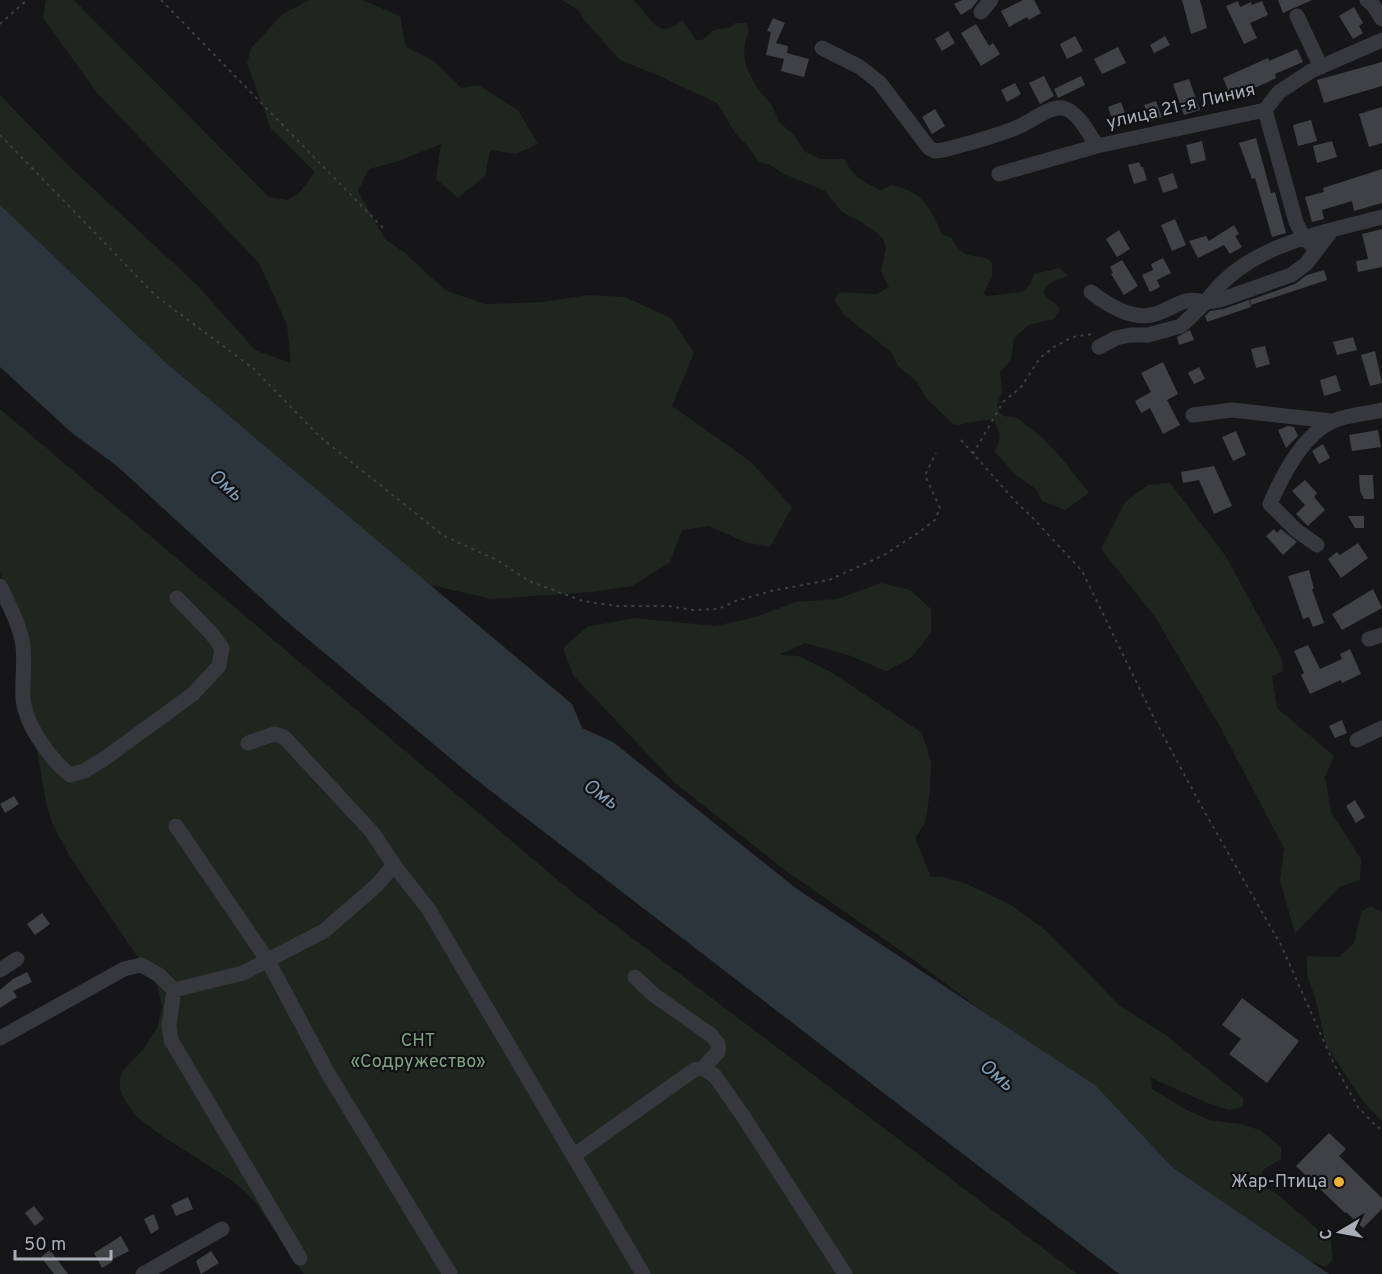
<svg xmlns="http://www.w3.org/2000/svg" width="1382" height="1274" font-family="Overpass,sans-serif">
	<rect width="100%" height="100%" fill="#161618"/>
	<!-- green -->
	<path fill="#1e261f" d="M 46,0 L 74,0 L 269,197 L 288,200 L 299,193 L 315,172 L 271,129 L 247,63 L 251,48 L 283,14 L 309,0 L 362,0 L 400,16 L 406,47 L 434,61 L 461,88 L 478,85 L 518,110 L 538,144 L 516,154 L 490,150 L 485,176 L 458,198 L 436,179 L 441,144 L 396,162 L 369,169 L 358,191 L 385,239 L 405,253 L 445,290 L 485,304 L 543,302 L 588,295 L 625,297 L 671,318 L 694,353 L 672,406 L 751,462 L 792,507 L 770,547 L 745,542 L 709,526 L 682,530 L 670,562 L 632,586 L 592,592 L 491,599 L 396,577 L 0,216 L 0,95 L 68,165 L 198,286 L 255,350 L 291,363 L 287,325 L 259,263 L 98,94 L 43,18 Z
		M 562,0 L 633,0 C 649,13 657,44 682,20 L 696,40 L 702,40 L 714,30 L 731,27 L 735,23 L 746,23 L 749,30 L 745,43 L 744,55 L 747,69 L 756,86 L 772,106 L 780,123 L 794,135 L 804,151 L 820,159 L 844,159 C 854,178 863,181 881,190 L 892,185 C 924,193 929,206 942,234 L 952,238 C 961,258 970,254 988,259 L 992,263 L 992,277 L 983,294 L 988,296 L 1022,292 L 1030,285 L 1034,274 L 1060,268 L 1068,276 C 1057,280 1047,281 1044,293 C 1048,301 1056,302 1060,310 L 1054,319 L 1029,325 L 1014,338 L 1011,360 L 1000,372 L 1002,392 L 997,405 L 999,412 L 1004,416 L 1017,418 L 1044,439 L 1063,460 L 1089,493 L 1065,510 L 1042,501 L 1037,490 L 1016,475 L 994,451 C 1003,439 1000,433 994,420 L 983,420 L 958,425 L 953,424 L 926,398 L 916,381 L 898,366 L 891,352 L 844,315 L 834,300 L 839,292 L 877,294 L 889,287 L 881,271 L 886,248 L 883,238 L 863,223 L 842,212 L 825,191 L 784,174 L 770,165 L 759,162 L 747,145 L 735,133 L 717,103 L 657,75 L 620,60 L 584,20 L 579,11 Z
		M 0,409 L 578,897 L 1077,1274 L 304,1274 L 253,1199 L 233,1181 L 162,1136 L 136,1116 L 126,1102 L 120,1089 L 120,1079 L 122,1072 L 145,1047 L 158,1026 L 162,1006 L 157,986 L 69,855 L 53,825 L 47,808 L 31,715 L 22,632 L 0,573 Z
		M 1170,483 L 1225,555 L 1282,659 L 1283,671 L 1272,676 L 1277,708 L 1334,756 L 1325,777 L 1331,812 L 1361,859 L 1360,880 L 1339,887 L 1295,934 L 1280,880 L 1284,848 L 1219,725 L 1155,617 L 1101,549 L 1125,502 L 1148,485 Z
		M 881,583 L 910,590 L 931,609 L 931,633 L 911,658 L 886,671 L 848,655 L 805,643 L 779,655 L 799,656 L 831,672 L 922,733 L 931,762 L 930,792 L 925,823 L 915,838 L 931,877 L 943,877 L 967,884 L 1011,905 L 1044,929 L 1120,1006 L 1166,1035 L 1243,1098 L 1243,1107 L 1229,1110 L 1210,1104 L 1151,1078 L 1152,1089 L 1185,1109 L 1209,1120 L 1240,1124 L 1260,1130 L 1281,1147 L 1281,1159 L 1264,1169 L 1257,1182 L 1277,1194 L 1331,1241 L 1333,1259 L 1326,1267 L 1287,1253 L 1174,1177 L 1050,1061 L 907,955 L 786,871 L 675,783 L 573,675 L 563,648 L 587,627 L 635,618 L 715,626 L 756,617 L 796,602 L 837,599 Z
		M 1370,906 L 1382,912 L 1382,1121 L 1362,1100 L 1326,1045 L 1316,1001 L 1307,974 L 1307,956 L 1339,957 L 1354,943 L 1361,912 Z"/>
	<!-- water -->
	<path fill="#2c353c" d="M 0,205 L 166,363 L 572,704 L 582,728 L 613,742 L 797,889 L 1096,1086 L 1172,1167 L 1329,1274 L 1119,1274 L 474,778 L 285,620 L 117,466 L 72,433 L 0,367 Z"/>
	<!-- building -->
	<path fill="#404145" d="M 962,0 L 978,0 L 972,8 L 961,15 L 954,4 Z
		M 1023,0 L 1034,0 L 1041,13 L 1029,20 L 1027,17 L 1009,27 L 1001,11 Z
		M 1182,0 L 1200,0 L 1207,28 L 1191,34 Z
		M 1278,0 L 1312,0 L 1283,13 Z
		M 1238,1 L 1240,7 L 1251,2 L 1252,5 L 1262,1 L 1268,15 L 1250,23 L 1257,38 L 1244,44 L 1226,6 Z
		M 1354,7 L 1363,23 L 1359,26 L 1363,33 L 1353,39 L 1339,16 Z
		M 773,18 L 785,23 L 776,43 L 788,46 L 787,53 L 809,59 L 804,77 L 781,71 L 784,59 L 766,55 L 771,32 L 767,31 Z
		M 976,24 L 989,46 L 993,43 L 1000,54 L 981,66 L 961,33 Z
		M 948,31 L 955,43 L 942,51 L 935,39 Z
		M 1075,36 L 1083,51 L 1067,59 L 1060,44 Z
		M 1165,36 L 1170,45 L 1154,53 L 1150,45 Z
		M 1118,47 L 1126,63 L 1102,74 L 1094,59 Z
		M 1297,49 L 1303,62 L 1275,74 L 1276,78 L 1266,83 L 1252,89 L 1251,86 L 1230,95 L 1223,78 L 1268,58 L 1269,61 Z
		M 1382,62 L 1382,86 L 1324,103 L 1317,80 Z
		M 1044,76 L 1054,96 L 1040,104 L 1029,83 Z
		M 1081,76 L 1085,85 L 1058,98 L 1054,89 Z
		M 1189,79 L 1200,110 L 1184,115 L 1173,84 Z
		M 1015,83 L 1021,94 L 1007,102 L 1001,90 Z
		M 1156,101 L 1162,117 L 1150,122 L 1144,105 Z
		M 1121,102 L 1128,122 L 1115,127 L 1108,107 Z
		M 1382,107 L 1382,143 L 1369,147 L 1359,114 Z
		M 935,109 L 945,126 L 932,134 L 922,117 Z
		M 1311,120 L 1317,141 L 1298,146 L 1293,125 Z
		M 1256,138 L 1271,193 L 1275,192 L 1286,233 L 1272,237 L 1255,178 L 1252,179 L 1239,143 Z
		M 1202,141 L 1206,160 L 1191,164 L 1186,145 Z
		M 1332,141 L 1337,157 L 1317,163 L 1313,146 Z
		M 1139,162 L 1141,167 L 1143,167 L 1147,180 L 1134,184 L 1128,165 Z
		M 1382,169 L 1382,203 L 1354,211 L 1352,201 L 1322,210 L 1324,219 L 1312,222 L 1305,197 L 1324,192 L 1323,188 Z
		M 1173,173 L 1178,188 L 1163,193 L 1158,178 Z
		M 1175,219 L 1186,245 L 1172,251 L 1161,225 Z
		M 1234,225 L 1239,234 L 1235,236 L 1242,247 L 1230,254 L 1224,245 L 1198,258 L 1189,241 L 1206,236 L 1209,241 Z
		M 1382,229 L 1382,267 L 1358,272 L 1356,261 L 1368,259 L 1362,234 Z
		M 1119,230 L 1130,249 L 1117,257 L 1106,239 Z
		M 1163,258 L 1171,273 L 1157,280 L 1160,287 L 1150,292 L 1142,275 L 1153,270 L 1151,264 Z
		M 1122,260 L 1138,286 L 1124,295 L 1111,274 L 1113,273 L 1110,267 Z
		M 1324,270 L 1327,280 L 1251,305 L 1250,300 L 1295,284 L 1307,275 Z
		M 1249,300 L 1251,307 L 1207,322 L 1205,316 L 1210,311 L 1223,309 Z
		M 1190,330 L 1194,340 L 1179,345 L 1177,337 Z
		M 1353,337 L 1357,350 L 1337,355 L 1333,342 Z
		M 1265,346 L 1270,364 L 1256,368 L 1251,349 Z
		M 1375,351 L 1382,383 L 1370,386 L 1361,355 Z
		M 1163,362 L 1178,394 L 1167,400 L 1180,425 L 1163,434 L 1150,408 L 1141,413 L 1135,401 L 1151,392 L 1141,373 Z
		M 1199,367 L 1205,379 L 1194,384 L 1188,373 Z
		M 1336,375 L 1341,391 L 1324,396 L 1320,380 Z
		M 1288,426 L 1294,427 L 1298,436 L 1286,448 L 1278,430 Z
		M 1378,430 L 1381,447 L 1352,451 L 1349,435 Z
		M 1236,431 L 1246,455 L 1233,461 L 1222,437 Z
		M 1323,444 L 1330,458 L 1319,464 L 1312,451 Z
		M 1214,466 L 1232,506 L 1214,514 L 1199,480 L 1183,483 L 1181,472 Z
		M 1359,475 L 1373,475 L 1374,499 L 1364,499 L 1360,491 Z
		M 1305,480 L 1317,493 L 1314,497 L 1325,510 L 1308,526 L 1296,514 L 1305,505 L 1292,491 Z
		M 1348,516 L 1364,516 L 1364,528 L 1355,528 Z
		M 1274,529 L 1277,533 L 1281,529 L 1297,542 L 1283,555 L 1266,536 Z
		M 1358,543 L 1368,558 L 1341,578 L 1328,559 L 1337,552 L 1340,555 Z
		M 1309,570 L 1314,589 L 1312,589 L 1324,623 L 1313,627 L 1309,617 L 1303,619 L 1288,576 Z
		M 1373,589 L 1382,608 L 1342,630 L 1332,614 Z
		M 1308,645 L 1320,669 L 1342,659 L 1340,654 L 1350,649 L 1361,674 L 1342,683 L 1341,680 L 1310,694 L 1301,675 L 1304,673 L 1294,651 Z
		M 1342,720 L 1347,733 L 1335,738 L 1329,726 Z
		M 14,796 L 19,804 L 5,813 L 0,804 Z
		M 1355,800 L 1365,817 L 1356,823 L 1346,806 Z
		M 42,913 L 50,924 L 35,935 L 27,924 Z
		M 27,972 L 32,982 L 13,991 L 17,997 L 0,1008 L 0,990 L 13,979 Z
		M 1242,998 L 1299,1041 L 1267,1083 L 1229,1054 L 1241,1039 L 1222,1025 Z
		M 1329,1133 L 1346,1149 L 1339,1156 L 1382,1198 L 1382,1209 L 1363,1228 L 1346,1212 L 1345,1213 L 1296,1166 Z
		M 188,1197 L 193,1209 L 176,1216 L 171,1205 Z
		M 34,1206 L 44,1219 L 35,1226 L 25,1213 Z
		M 154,1214 L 159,1229 L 151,1234 L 144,1219 Z
		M 121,1236 L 129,1251 L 111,1260 L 112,1262 L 102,1268 L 94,1253 Z
		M 50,1250 L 68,1274 L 54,1274 L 41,1257 Z
		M 211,1251 L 219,1263 L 201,1274 L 196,1261 Z"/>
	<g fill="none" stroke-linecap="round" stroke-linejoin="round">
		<!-- path -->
		<path stroke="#3d3f44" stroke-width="2" stroke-dasharray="3 4.5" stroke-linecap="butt" d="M 161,0 L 386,231
			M 0,24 L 27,0
			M 0,135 L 156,296 L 254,369 L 320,437 L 444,536 L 497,560 L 529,581 L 583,601 L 617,606 L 669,606 L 692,610 L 718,609 L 736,601 L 771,591 L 829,580 L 884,555 L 918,533 L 935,520 L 940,508 L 925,475 L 936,453
			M 961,440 L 1016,502 L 1031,516 L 1082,571 L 1156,722 L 1204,811 L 1281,945 L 1334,1064 L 1358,1107 L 1375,1125 L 1382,1130
			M 973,454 L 1003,402 L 1021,387 L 1040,358 L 1054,347 L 1073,337 L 1092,334"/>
		<!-- minor -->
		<path stroke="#37383d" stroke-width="15" d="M 1367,0 L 1373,5 L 1382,19
			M 981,12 L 991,0
			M 1297,16 L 1321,67
			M 822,48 L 860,67 L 880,83 L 929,148 L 935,151 L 943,150 C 969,143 995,137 1020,126 C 1032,121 1049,106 1063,108 C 1078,111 1089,134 1097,146 L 1265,110 L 1279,92 L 1311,71 L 1382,40
			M 1265,110 L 1296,222 L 1304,238 L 1312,245
			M 999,174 L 1097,146
			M 1091,292 C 1110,307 1137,323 1161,312 C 1180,304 1183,297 1206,302 C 1245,245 1319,234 1382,217
			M 1099,347 L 1116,338 L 1130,335 L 1148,335 L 1181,326 L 1206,302 L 1220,300 L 1291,275 L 1306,264 L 1332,230
			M 1193,415 L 1232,410 L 1332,421
			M 1317,545 L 1296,530 L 1270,504 C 1282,476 1302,436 1331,422 C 1346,415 1366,414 1382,410
			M 0,586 C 9,605 20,625 23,646 C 25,663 22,681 23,697 C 24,723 50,759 70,775 L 84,771 L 104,759 L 193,694 L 219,666 L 222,648 L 211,633 L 177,598
			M 1369,639 L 1382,635
			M 1357,740 L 1382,728
			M 248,743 L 274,734 L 284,737 L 372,832 L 394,865 L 429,910 L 643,1274
			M 176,826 L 268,961 L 329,1075 L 450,1274
			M 0,970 L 17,959
			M 174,990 L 169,1026 L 171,1040 L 300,1258
			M 0,1038 L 124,969 L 141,965 L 159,975 L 174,990 L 243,973 L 324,931 L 377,885 L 394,865
			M 703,1068 L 715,1076 L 743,1116 L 845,1274
			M 573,1156 L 694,1070 L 703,1068 L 718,1052 L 718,1044 L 711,1035 L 654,995 L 635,977
			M 143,1274 L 222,1229"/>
	</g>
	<!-- markers -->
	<circle fill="#f2b134" stroke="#111113" stroke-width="2" cx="1339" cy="1182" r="6"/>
	<g text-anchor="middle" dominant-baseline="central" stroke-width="4.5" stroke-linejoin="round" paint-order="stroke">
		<!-- street labels -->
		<g font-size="18" fill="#a8adb8" stroke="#111113">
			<text transform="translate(1181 107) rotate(-13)">улица 21-я Линия</text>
		</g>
		<!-- park labels -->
		<g font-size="18" fill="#7fa381" stroke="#111113">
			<text x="418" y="1041">СНТ<tspan x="418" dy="21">«Содружество»</tspan></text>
		</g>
		<!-- poi labels -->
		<g font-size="18" fill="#a8adb8" stroke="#111113" text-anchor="end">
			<text x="1327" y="1182">Жар-Птица</text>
		</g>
		<!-- water labels -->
		<g font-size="20" font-style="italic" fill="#7f9bb3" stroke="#111113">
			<text transform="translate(225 486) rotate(41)">Омь</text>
			<text transform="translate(600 795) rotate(35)">Омь</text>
			<text transform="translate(996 1076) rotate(40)">Омь</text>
		</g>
	</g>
	<!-- north arrow -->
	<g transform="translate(1340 1232) rotate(260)" stroke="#111113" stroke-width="4.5" paint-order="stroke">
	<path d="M0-4.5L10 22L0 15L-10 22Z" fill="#a8adb8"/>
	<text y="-9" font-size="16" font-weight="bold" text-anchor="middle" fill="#a8adb8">С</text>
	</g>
	<!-- scale -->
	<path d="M15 1250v9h96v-9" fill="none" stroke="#a8adb8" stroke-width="3"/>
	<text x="24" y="1250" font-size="18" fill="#a8adb8" stroke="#111113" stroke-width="4.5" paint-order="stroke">50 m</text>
</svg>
